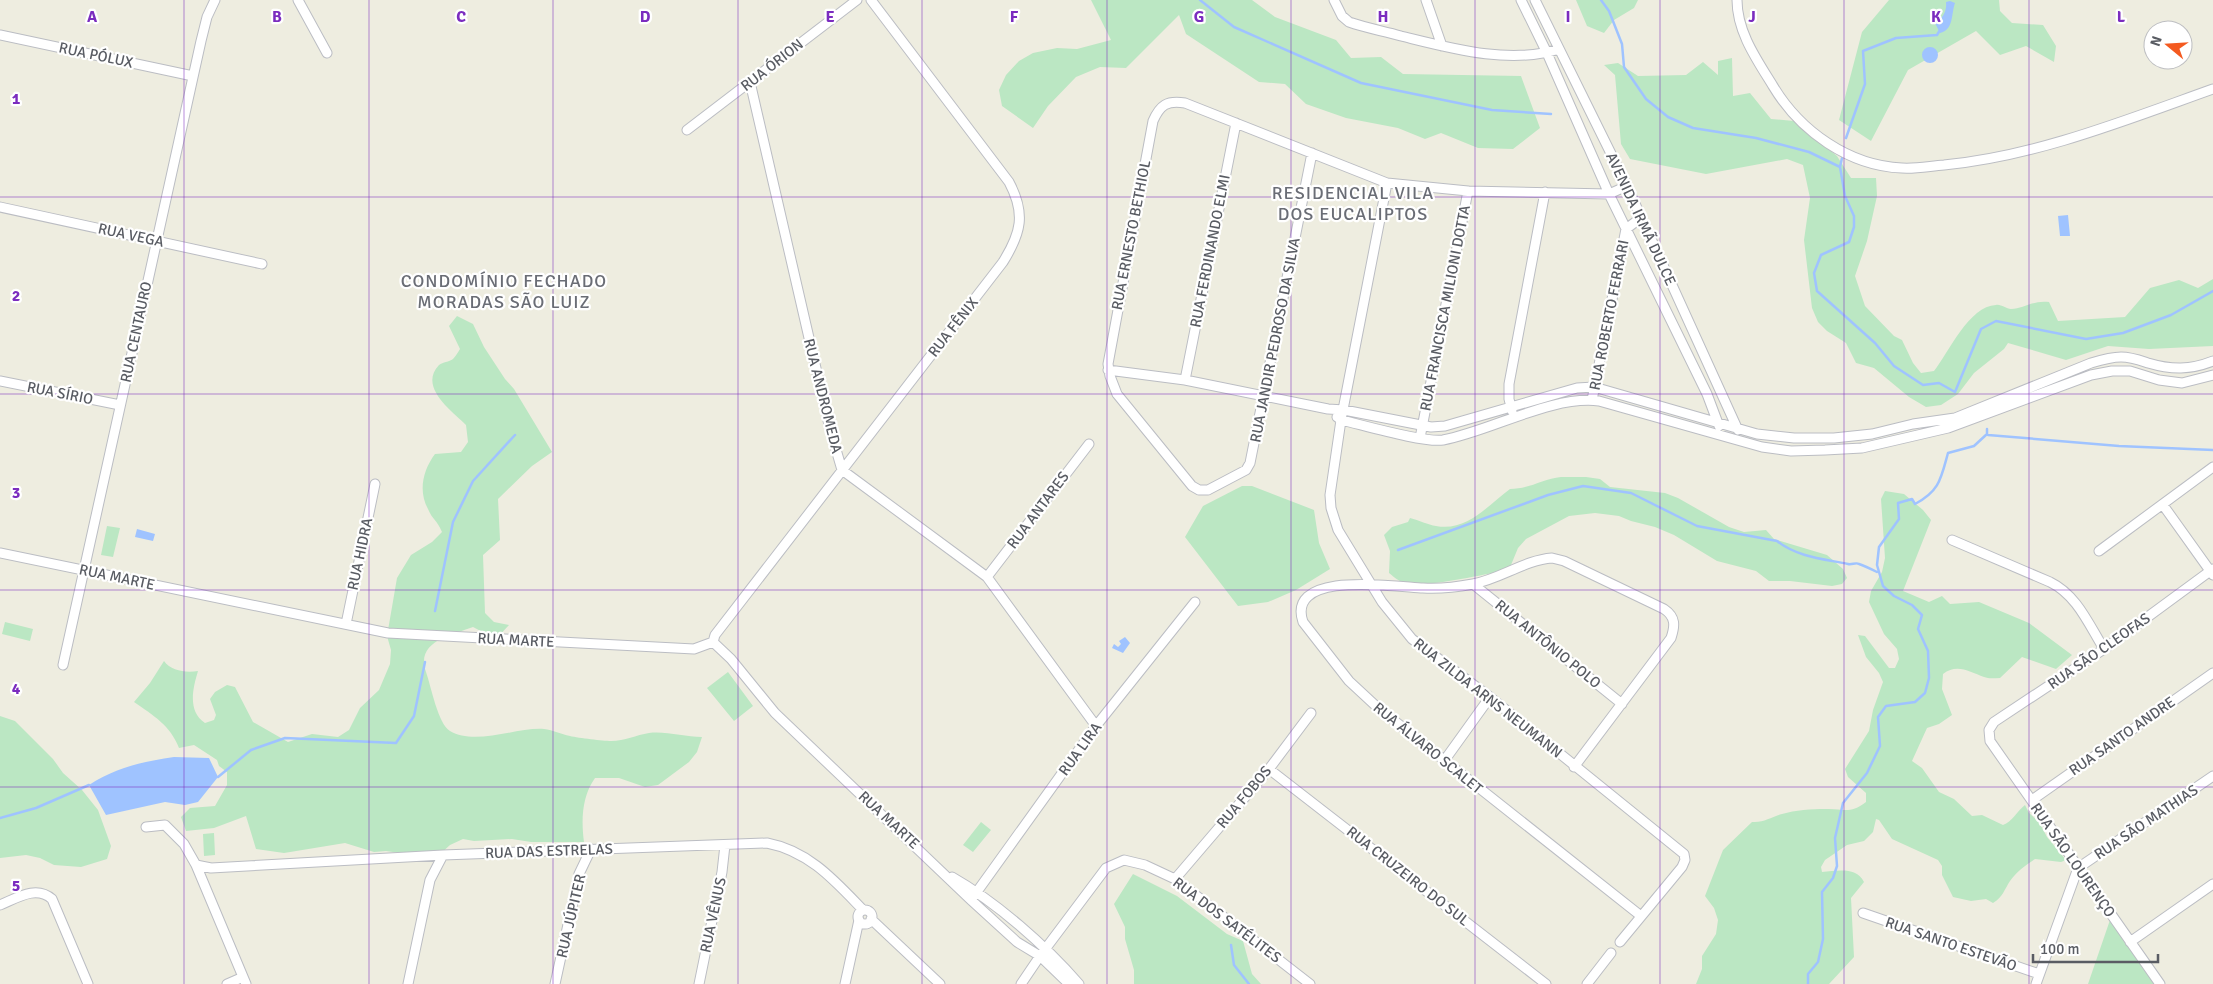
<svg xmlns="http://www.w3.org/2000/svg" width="2213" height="984" font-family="Signika,sans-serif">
	<rect width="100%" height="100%" fill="#eeede0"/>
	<!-- green -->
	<path fill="#bbe7c3" d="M 1091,0 L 1252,0 L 1275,17 L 1336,40 L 1351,58 L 1381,57 L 1403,74 L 1521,76 L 1540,128 L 1513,149 L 1478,148 L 1441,133 L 1425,139 L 1398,128 L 1346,118 L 1306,104 L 1285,84 L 1259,82 L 1186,34 L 1179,15 L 1126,68 L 1100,67 L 1076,77 L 1048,106 L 1033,128 L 1002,106 L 999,90 L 1006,75 L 1019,61 L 1033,53 L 1057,48 L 1077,49 L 1111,40 Z
		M 1576,0 L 1638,0 L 1634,8 L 1614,20 L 1604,33 L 1587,26 Z
		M 1889,0 L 1999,0 L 2000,11 L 2012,23 L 2043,25 L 2056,46 L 2054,62 L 2026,46 L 2000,55 L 1976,31 L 1908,70 L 1871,141 L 1839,120 L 1862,32 Z
		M 1732,58 L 1733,96 L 1750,93 L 1771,119 L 1794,121 L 1837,156 L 1851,178 L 1876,178 L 1877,196 L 1867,241 L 1855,276 L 1865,306 L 1894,336 L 1902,340 L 1913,363 L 1921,373 L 1934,371 C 1949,352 1969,306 1996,305 C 2001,304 2006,309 2011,309 C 2024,309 2032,300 2049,302 L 2058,321 L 2125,317 L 2150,288 L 2179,280 L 2198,288 L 2213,279 L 2213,346 L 2149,349 L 2108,346 L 2066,360 L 2008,343 L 2004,349 L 1974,373 L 1958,394 L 1941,405 L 1926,407 L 1909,397 L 1874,368 L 1856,363 L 1846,343 L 1827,331 L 1818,322 L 1812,308 L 1804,240 L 1810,198 L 1803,165 L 1787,159 L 1706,174 L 1630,159 L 1621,144 L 1615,75 L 1604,65 L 1618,63 L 1638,76 L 1686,75 L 1703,62 L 1718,75 L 1718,61 Z
		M 457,316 L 473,324 L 484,347 L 505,379 L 514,389 L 552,452 L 532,466 L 498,499 L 500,540 L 483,555 L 485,613 L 494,622 L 509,625 L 496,639 L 473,627 C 452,635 415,641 426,672 C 431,686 438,724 450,731 C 475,746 517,727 544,729 C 553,730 561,734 570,736 C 579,738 603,741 611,741 C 625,741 636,735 649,733 C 666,731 685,737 702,737 L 697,752 L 689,762 L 658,785 L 645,787 L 619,778 L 595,778 C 582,796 581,820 584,842 L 531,842 L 512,839 L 474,841 L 463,839 L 450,845 L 439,855 L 413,855 L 386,851 L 374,852 L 345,843 L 284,853 L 256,849 L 246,816 L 214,828 L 186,831 L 181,817 L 190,808 L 215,806 L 227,785 L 227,772 L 219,766 L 217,760 L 194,745 L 179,748 C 170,725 154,716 134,702 L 150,683 L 164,661 C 171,671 186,673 198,671 C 193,688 187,711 205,723 L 214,720 L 216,715 L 210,699 L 215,692 L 227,685 L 235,687 L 253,722 L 288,742 L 312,734 L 338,737 L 349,730 L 360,708 L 379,690 L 390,664 L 391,650 L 387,636 L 397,578 L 411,555 L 432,542 L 442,532 C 437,520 432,519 428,509 C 418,491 423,470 435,454 L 461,452 L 468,442 L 466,425 C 452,411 418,387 439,365 C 443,362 449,362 453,359 C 456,356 458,352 460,349 L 449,326 Z
		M 1561,477 L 1586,477 L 1600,479 L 1610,487 L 1665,493 L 1678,498 L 1729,527 L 1744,532 L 1766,530 L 1774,539 L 1827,555 L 1843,569 L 1847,578 L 1842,584 L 1832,586 L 1790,581 L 1769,581 L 1756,571 L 1717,561 L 1674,535 L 1655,527 L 1631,521 L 1619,516 L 1595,513 L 1569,516 L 1526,539 L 1518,548 L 1511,565 L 1505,571 C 1479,575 1434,586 1409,584 C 1401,583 1395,578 1389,573 L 1390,551 L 1384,535 L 1392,527 L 1408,522 L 1410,518 C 1419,520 1428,525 1436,526 C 1467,532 1488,505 1510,489 C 1529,489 1543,479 1561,477 Z
		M 1242,486 L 1252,486 L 1314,510 L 1319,543 L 1330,569 L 1296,590 L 1268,602 L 1238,606 L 1185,537 L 1203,506 Z
		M 1885,491 L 1904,494 L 1923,510 L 1931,520 L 1903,591 L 1929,602 L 1942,596 L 1950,604 L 1979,602 L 2029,623 L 2072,655 L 2056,669 L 2022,657 L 2000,678 C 1995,678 1989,679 1984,677 C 1970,672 1957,663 1943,674 L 1942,689 L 1952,715 L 1939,724 L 1927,728 L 1912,761 L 1922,768 L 1939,792 L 1954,799 L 1972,816 L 1982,815 L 2003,825 C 2012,822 2017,811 2025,805 L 2029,813 L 2039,822 L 2047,837 L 2066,860 L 2061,862 L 2035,859 C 2026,865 2016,872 2010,881 C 2004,890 2003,897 1993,903 L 1986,899 L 1971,901 L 1953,897 L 1942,875 L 1942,866 L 1938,860 L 1892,839 L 1879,820 L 1876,819 L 1873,832 L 1864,841 L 1847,845 L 1825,860 L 1821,867 L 1822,872 C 1837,871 1856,866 1864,882 L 1851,898 L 1854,957 L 1829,984 L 1696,984 L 1702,969 L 1702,956 L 1716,934 L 1718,920 L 1714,908 L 1705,896 L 1723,850 L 1752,822 C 1764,823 1771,817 1782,814 C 1795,810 1812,809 1825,809 C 1843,808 1849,815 1866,802 L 1866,793 L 1848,777 L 1845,769 L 1869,731 L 1873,710 L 1883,682 L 1879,673 L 1866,657 L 1858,635 L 1865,636 L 1889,668 L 1895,668 L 1899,659 L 1897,649 L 1884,634 L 1869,602 L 1871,591 L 1882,572 L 1885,558 L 1881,499 Z
		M 107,526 L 120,528 L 113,557 L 101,555 Z
		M 5,622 L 33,629 L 30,641 L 2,634 Z
		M 728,672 L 753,706 L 734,721 L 707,688 Z
		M 0,716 L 15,721 L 53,759 L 63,773 L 82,790 L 98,810 L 111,846 L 107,859 L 81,867 L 54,865 L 40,858 L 26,855 L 0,858 Z
		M 981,822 L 991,830 L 973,852 L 963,845 Z
		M 214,833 L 215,855 L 204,856 L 203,834 Z
		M 1133,874 L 1177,896 L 1227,934 L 1243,941 L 1252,974 L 1261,984 L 1134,984 L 1134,970 L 1125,939 L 1125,927 L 1114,904 Z
		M 2110,920 L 2155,984 L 2088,984 Z"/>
	<!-- water -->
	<path fill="#9fc3ff" d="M 1950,1 L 1955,3 C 1951,14 1954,30 1940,33 L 1935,23 C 1943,18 1947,11 1946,2 Z
		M1922 55a8 8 0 1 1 16 0a8 8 0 1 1-16 0Z
		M 2068,215 L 2070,236 L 2060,236 L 2058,216 Z
		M 137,529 L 155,534 L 153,541 L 135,537 Z
		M 1125,637 L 1130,643 L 1123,653 L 1112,648 L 1114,644 L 1118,647 L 1121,644 L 1119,641 Z
		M 174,757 L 209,758 L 218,777 L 198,802 L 185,805 L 165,802 L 106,815 L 89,785 C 117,767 141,762 174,757 Z"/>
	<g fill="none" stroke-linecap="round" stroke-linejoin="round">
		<!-- stream -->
		<path stroke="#9fc3ff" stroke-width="2.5" d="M 1200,0 L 1234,27 L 1361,83 L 1492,110 L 1551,114
			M 1601,0 L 1609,11 L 1622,44 L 1624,67 L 1646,99 L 1668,117 L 1693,128 L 1756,138 L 1809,152 L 1840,167
			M 1846,138 L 1865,84 L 1863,51 L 1896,38 L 1937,35 L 1940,30
			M 1842,158 L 1840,167 L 1845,196 L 1854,216 L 1854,227 L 1849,242 L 1821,255 L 1814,273 L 1817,291 L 1875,343 L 1894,366 L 1923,385 L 1939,383 L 1955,392 L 1981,329 L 1996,321 L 2086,339 L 2123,333 L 2171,315 L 2213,291
			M 1988,435 L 2119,446 L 2213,450
			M 1398,550 L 1548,495 L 1583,486 L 1631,493 L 1697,526 L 1777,541 C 1797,557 1824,559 1848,564 C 1852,565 1856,562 1859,564 C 1865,566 1871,569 1877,572
			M 435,611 L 453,522 L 473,481 L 515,435
			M 218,777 L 251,750 L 285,738 L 396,743 L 414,716 L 425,662
			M 0,818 L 36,808 L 89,785
			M 1231,945 L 1234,965 L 1249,984
			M 1808,984 L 1808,974 L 1818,962 L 1823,939 L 1822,892 L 1833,878 L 1837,866 L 1835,838 L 1843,803 L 1867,773 L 1880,746 L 1878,717 L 1886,706 L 1915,702 L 1925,693 L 1929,678 L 1928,651 L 1918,629 L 1922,615 L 1912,605 L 1894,596 L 1883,586 L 1877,565 L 1879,547 L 1899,519 L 1898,503 L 1912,499 L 1915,504 C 1940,491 1941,478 1948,453 L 1974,446 L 1987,434 L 1987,429"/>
		<defs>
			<path id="minor" d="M 298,0 L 327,53
				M 1334,0 L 1342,16 L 1349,22 C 1366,28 1384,31 1401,36 C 1450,48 1510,65 1559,49
				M 1426,0 L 1442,46
				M 1521,0 L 1547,53 L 1609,194 L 1707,394 L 1719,426
				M 1535,0 L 1627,186 L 1738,430
				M 1737,0 C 1737,32 1757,60 1773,86 C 1800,131 1849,166 1902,168 C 1916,169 1930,166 1944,165 C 2037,156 2126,120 2213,89
				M 0,35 L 193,76
				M 750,82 L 830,429 L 842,470 L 987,577 L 1096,726
				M 687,130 L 857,0
				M 1312,153 L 1250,463 L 1246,470 L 1208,490 L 1199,490 L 1192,486 L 1117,394 L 1110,376 L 1108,364 L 1153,121 C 1160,105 1167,100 1185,103 L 1387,183 L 1468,191 L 1609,194 L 1627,186
				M 1387,183 L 1341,420 L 1330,495 L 1331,508 L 1338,530 L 1382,602 L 1412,639 L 1490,697 L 1684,854 L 1685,860 L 1682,867 L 1620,942
				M 0,207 L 262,264
				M 1108,370 L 1185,380 L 1328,409 L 1344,410 L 1431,427 L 1445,426 L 1577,388 L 1594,387 L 1757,434 L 1794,438 L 1834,438 L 1872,434 L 1913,424 L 1955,418 L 2091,363 C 2101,360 2111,357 2121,357 C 2131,357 2139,360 2148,363 C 2172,370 2190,370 2213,361
				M 1185,380 L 1236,123
				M 0,381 L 120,405
				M 1592,400 L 1626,229 L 1642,217
				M 1512,411 L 1509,399 L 1509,384 L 1545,192
				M 1337,417 L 1341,420 C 1363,425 1424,443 1443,440 C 1491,431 1552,395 1599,401 L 1762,447 L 1791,451 L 1825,450 L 1862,448 L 1948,428 L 2091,375 L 2112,371 L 2130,371 L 2159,380 L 2182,383 L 2213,375
				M 1420,438 L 1468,191
				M 2163,505 L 2213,575
				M 1952,540 L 2050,582 C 2077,595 2089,625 2104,649
				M 2099,551 L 2213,467
				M 0,553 L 388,633 L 694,649 L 713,642
				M 987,577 L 1089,444
				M 1473,584 L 1622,704
				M 346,624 L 375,484
				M 713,642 L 715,635 L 1003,262 C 1021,233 1026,214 1009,182 L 871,0
				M 713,642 L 731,659 L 775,713 L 971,900 L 1017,942 L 1040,956 L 1069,984
				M 63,665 L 201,41 L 207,17 L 215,0
				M 1444,761 L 1490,697
				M 1574,767 L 1671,638 C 1675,626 1676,617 1664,609 L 1564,561 L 1552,558 C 1525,560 1500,579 1473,584 C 1457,587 1439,589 1423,588 C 1399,587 1285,569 1303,622 L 1349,681 L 1377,707 L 1641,916
				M 1269,769 L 1546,984
				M 2032,800 L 2213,673
				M 146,827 L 165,825 L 184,844 L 196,865 L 246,984
				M 196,865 L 211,868 L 443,855 L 767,843 C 809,851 835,881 863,910
				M 952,877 C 996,902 1045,945 1079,984
				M 1175,879 L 1269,769 L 1311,713
				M 971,900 L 1096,726 L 1195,602
				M 0,905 C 17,898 36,885 52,899 L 88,984
				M858 917a7 7 0 1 1 14 0a7 7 0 1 1-14 0Z
				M 1863,913 L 2039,974
				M 871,919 L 940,984
				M 2130,942 L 2213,884
				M 227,984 L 243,977
				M 408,984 L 430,880 L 443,855
				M 555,984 L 579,874 L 591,849
				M 699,984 L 722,872 L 725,845
				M 845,984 L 859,920
				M 1021,984 L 1040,956 L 1106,868 L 1124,860 L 1145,865 L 1175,879 L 1310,984
				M 1587,984 L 1611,953
				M 2036,984 L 2078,868 L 2213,776
				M 2160,984 L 1990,741 L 1989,730 L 1994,722 L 2104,649 L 2213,569"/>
		</defs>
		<!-- minor casing -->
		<use href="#minor" stroke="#bbbdc3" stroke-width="11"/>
		<!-- minor -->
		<use href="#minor" stroke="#fff" stroke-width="9"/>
	</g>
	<!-- grid -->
	<path fill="none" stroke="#7b2cbf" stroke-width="1" stroke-opacity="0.55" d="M 184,0 L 184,984M 369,0 L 369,984M 553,0 L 553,984M 738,0 L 738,984M 922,0 L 922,984M 1107,0 L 1107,984M 1291,0 L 1291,984M 1475,0 L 1475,984M 1660,0 L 1660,984M 1844,0 L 1844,984M 2029,0 L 2029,984M 0,197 L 2213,197M 0,394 L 2213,394M 0,590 L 2213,590M 0,787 L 2213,787"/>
	<g text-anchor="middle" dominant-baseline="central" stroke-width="4.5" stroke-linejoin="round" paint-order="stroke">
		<!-- street labels -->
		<g font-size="15" fill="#595c63" stroke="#fff">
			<text transform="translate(96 55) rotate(12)">RUA PÓLUX</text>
			<text transform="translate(772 65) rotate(-38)">RUA ÓRION</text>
			<text transform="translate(1641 219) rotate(65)">AVENIDA IRMÃ DULCE</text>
			<text transform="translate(131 235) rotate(12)">RUA VEGA</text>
			<text transform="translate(1131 235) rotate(-79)">RUA ERNESTO BETHIOL</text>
			<text transform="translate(1210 251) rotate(-79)">RUA FERDINANDO ELMI</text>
			<text transform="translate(1445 308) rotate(-79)">RUA FRANCISCA MILIONI DOTTA</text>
			<text transform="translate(1609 315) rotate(-79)">RUA ROBERTO FERRARI</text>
			<text transform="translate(953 327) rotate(-52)">RUA FÊNIX</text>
			<text transform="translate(136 332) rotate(-78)">RUA CENTAURO</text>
			<text transform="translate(1275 340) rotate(-79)">RUA JANDIR PEDROSO DA SILVA</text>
			<text transform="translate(60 393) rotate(11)">RUA SÍRIO</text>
			<text transform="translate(823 396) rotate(76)">RUA ANDROMEDA</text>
			<text transform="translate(1038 510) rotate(-53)">RUA ANTARES</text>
			<text transform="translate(360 554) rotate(-78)">RUA HIDRA</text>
			<text transform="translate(117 577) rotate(12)">RUA MARTE</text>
			<text transform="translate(516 640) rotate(3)">RUA MARTE</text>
			<text transform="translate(1548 644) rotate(39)">RUA ANTÔNIO POLO</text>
			<text transform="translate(2099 651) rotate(-35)">RUA SÃO CLEOFAS</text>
			<text transform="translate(1488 698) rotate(38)">RUA ZILDA ARNS NEUMANN</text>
			<text transform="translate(2122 736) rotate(-35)">RUA SANTO ANDRE</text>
			<text transform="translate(1428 748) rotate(39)">RUA ÁLVARO SCALET</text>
			<text transform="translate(1080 749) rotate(-54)">RUA LIRA</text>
			<text transform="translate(1244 797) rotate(-50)">RUA FOBOS</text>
			<text transform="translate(889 820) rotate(43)">RUA MARTE</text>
			<text transform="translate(2146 822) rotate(-34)">RUA SÃO MATHIAS</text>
			<text transform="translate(549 851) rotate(-2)">RUA DAS ESTRELAS</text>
			<text transform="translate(2073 860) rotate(55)">RUA SÃO LOURENÇO</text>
			<text transform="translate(1408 876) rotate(38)">RUA CRUZEIRO DO SUL</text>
			<text transform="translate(713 915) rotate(-78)">RUA VÊNUS</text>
			<text transform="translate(571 916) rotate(-77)">RUA JÚPITER</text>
			<text transform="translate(1227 920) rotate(37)">RUA DOS SATÉLITES</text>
			<text transform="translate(1951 944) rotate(19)">RUA SANTO ESTEVÃO</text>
		</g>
		<!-- quarter labels -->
		<g font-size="18" letter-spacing="1" fill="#6a6d75" stroke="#fff">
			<text x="1353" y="193">RESIDENCIAL VILA<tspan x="1353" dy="21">DOS EUCALIPTOS</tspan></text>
			<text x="504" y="281">CONDOMÍNIO FECHADO<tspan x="504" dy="21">MORADAS SÃO LUIZ</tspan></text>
		</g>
	</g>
	<g font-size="16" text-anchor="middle" font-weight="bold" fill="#7b2cbf" stroke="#fff" stroke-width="4.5" stroke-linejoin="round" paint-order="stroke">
		<text x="92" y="22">A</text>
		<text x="277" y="22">B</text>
		<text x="461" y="22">C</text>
		<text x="645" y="22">D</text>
		<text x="830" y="22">E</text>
		<text x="1014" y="22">F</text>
		<text x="1199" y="22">G</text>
		<text x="1383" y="22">H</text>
		<text x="1568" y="22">I</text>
		<text x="1752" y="22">J</text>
		<text x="1936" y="22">K</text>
		<text x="2121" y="22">L</text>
		<text x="16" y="104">1</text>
		<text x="16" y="301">2</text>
		<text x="16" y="498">3</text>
		<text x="16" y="694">4</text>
		<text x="16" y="891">5</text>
	</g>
	<!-- north arrow -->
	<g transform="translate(2168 45) rotate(288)"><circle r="24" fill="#ffffff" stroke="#bdbec1"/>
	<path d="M0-4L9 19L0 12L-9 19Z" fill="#f45a20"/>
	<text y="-8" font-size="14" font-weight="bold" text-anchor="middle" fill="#595c63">N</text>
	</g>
	<!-- scale -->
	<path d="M2033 954v8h125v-8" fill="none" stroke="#595c63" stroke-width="2.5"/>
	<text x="2040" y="954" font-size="15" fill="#595c63" stroke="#ffffff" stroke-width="4" paint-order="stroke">100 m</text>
</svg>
